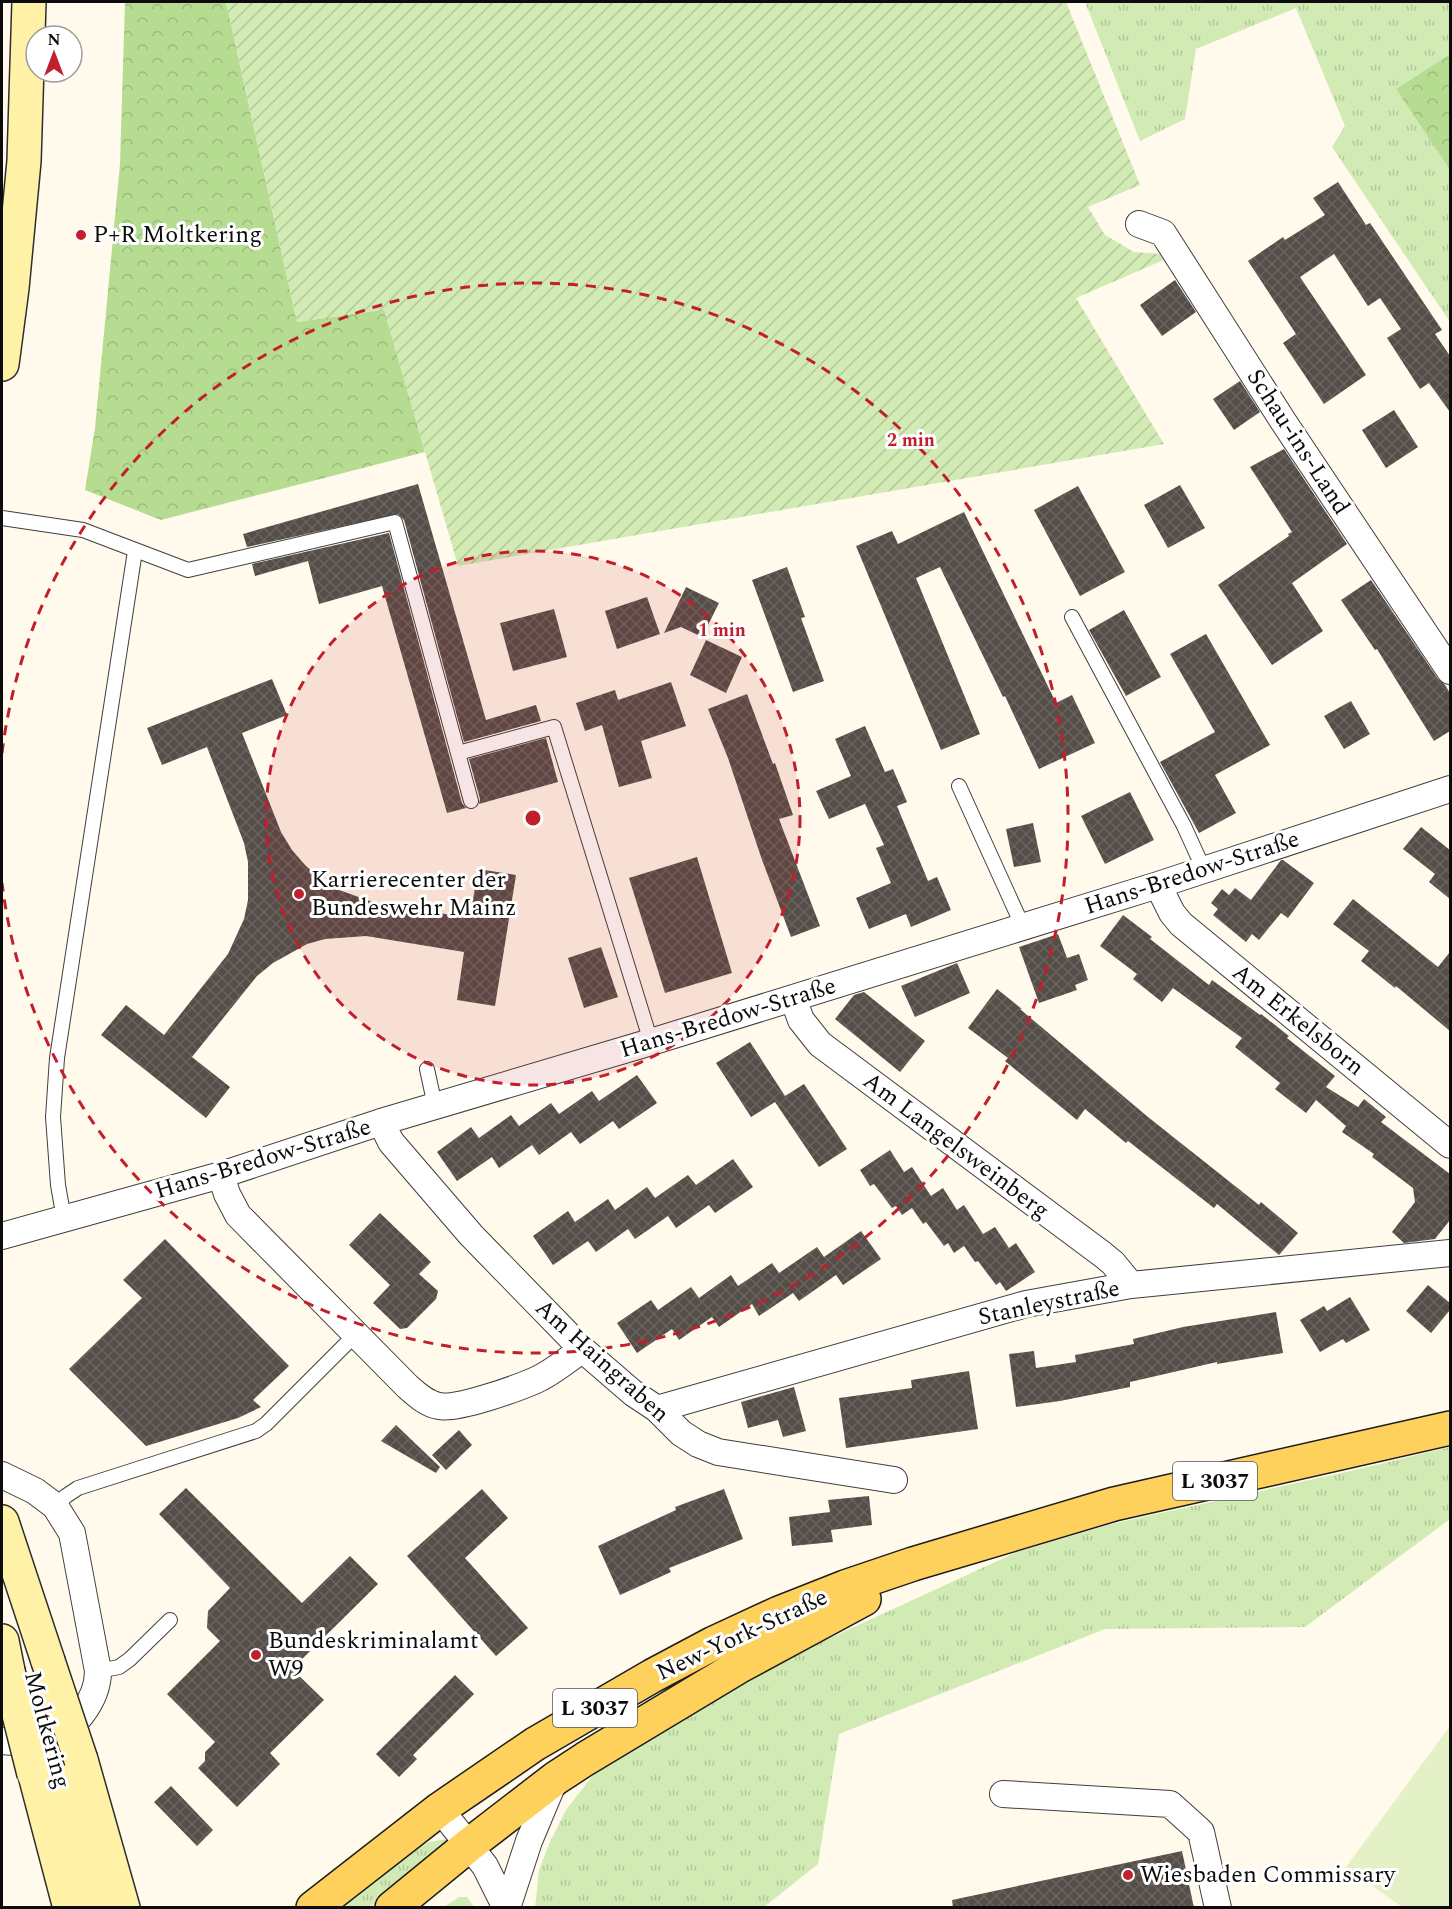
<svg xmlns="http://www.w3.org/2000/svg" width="1452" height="1909" font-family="Spectral,serif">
	<defs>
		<pattern id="grass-tufts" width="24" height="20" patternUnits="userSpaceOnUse" patternTransform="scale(1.5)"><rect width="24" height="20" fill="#d2ebb4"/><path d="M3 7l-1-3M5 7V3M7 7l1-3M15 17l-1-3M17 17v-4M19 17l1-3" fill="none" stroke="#b3c89a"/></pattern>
		<pattern id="forest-crowns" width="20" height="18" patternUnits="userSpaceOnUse" patternTransform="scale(1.5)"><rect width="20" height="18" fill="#b6dc92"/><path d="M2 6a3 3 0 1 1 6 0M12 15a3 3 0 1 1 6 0" fill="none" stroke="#9bbc7d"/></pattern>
		<pattern id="garden-furrows" width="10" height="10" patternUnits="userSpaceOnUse" patternTransform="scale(1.5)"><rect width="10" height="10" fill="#d2ebb4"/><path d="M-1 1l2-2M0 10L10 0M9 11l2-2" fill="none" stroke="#b3c89a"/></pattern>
		<pattern id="building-cross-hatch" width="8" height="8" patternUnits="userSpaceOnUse" patternTransform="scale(1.5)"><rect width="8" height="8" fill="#554d48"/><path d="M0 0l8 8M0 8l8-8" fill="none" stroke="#68625e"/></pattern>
	</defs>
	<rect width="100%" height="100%" fill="#fffaeb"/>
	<!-- grass -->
	<path fill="url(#grass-tufts)" d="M 1085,2 L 1450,2 L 1450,54 L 1396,89 L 1450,170 L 1450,322 L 1332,147 L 1345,126 L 1296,8 L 1196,49 L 1185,119 L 1140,141 Z
		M 1450,1447 L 1450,1519 L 1305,1627 L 1105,1629 L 839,1734 L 818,1864 L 764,1907 L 535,1908 L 539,1870 L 549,1844 L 566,1810 L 600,1766 L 710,1699 L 815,1645 L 1019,1551 L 1116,1523 L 1355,1470 Z
		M 447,1839 L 450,1841 L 370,1907 L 337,1908 L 402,1858 L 429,1842 Z
		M 459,1897 L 467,1897 L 474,1907 L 444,1907 Z"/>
	<!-- forest -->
	<path fill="url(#forest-crowns)" d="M 125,2 L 226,2 L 297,322 L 384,309 L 425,452 L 161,520 L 85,490 L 95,428 L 120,164 Z
		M 1450,54 L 1450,170 L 1396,89 Z"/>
	<!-- garden -->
	<path fill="url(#garden-furrows)" d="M 226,2 L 1066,2 L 1140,185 L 1088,207 L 1105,235 L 1134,252 L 1175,255 L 1076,298 L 1164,444 L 458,566 L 384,310 L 297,322 Z"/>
	<!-- pitch -->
	<path fill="#e4f1c6" d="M 1450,1726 L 1450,1907 L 1402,1907 L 1346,1867 Z"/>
	<!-- building -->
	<path fill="url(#building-cross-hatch)" d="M 1338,182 L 1366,225 L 1370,223 L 1442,330 L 1435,334 L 1450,356 L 1450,412 L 1429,383 L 1420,389 L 1387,338 L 1401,329 L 1380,298 L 1368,306 L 1334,254 L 1300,277 L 1366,375 L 1324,404 L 1283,343 L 1296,334 L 1248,261 L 1283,237 L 1285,240 L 1325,215 L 1313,198 Z
		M 1175,280 L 1196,312 L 1162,336 L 1140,305 Z
		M 1240,381 L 1260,412 L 1234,430 L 1213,399 Z
		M 1394,410 L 1418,447 L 1386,468 L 1362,430 Z
		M 1284,449 L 1347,544 L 1292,583 L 1323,631 L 1272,665 L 1218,585 L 1289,536 L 1288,534 L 1292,532 L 1250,467 Z
		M 418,484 L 486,720 L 536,705 L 541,721 L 464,742 L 404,520 L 398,514 L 247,547 L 243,534 Z
		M 1180,485 L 1205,528 L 1168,548 L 1144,505 Z
		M 1078,486 L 1125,572 L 1080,596 L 1034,510 Z
		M 964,512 L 1056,703 L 1072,695 L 1095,743 L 1039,769 L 1005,696 L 1003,697 L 940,567 L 916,578 L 980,734 L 941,750 L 856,546 L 892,531 L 898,544 Z
		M 389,533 L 462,803 L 466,808 L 447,813 L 382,586 L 319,604 L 308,561 L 255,576 L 252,564 Z
		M 787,567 L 805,617 L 801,618 L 824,681 L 793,692 L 752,580 Z
		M 1371,580 L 1438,679 L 1445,685 L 1450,693 L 1450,731 L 1434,741 L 1377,649 L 1375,650 L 1341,600 Z
		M 686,587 L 719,603 L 702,637 L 681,627 L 664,633 Z
		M 647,597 L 660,634 L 617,649 L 605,611 Z
		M 554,609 L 567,657 L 513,671 L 500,623 Z
		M 1124,610 L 1161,677 L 1126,696 L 1089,630 Z
		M 1206,634 L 1270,745 L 1215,775 L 1236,813 L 1199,833 L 1160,762 L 1215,732 L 1170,654 Z
		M 706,640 L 742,657 L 726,693 L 690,675 Z
		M 272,679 L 287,715 L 242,733 L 281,832 L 292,850 L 305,865 L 322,880 L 339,890 L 373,902 L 470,918 L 478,869 L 516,875 L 495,1006 L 457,1000 L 464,952 L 366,936 L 325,939 L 307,944 L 273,963 L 257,976 L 192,1057 L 230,1087 L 206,1118 L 101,1035 L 126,1005 L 164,1035 L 228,954 L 244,919 L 248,900 L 248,862 L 244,843 L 207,747 L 162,765 L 147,728 Z
		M 671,682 L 686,726 L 641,741 L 652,778 L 619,787 L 602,725 L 585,731 L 576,703 L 615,690 L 618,700 Z
		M 747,694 L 773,764 L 775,763 L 793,815 L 779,819 L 820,926 L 791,937 L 761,857 L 728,758 L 708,709 Z
		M 1351,701 L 1370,734 L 1344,749 L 1324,716 Z
		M 865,726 L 885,772 L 893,769 L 907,802 L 897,806 L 928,881 L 937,877 L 951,910 L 911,927 L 906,914 L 869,929 L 856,898 L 891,883 L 876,848 L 884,845 L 865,804 L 829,819 L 816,791 L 851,776 L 835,739 Z
		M 546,738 L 558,782 L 479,804 L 480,799 L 469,759 Z
		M 1130,792 L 1154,840 L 1105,864 L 1081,816 Z
		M 1033,823 L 1041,862 L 1014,867 L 1006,829 Z
		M 1421,827 L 1450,850 L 1450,899 L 1429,882 L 1435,874 L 1403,849 Z
		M 697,857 L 732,973 L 665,993 L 629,878 Z
		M 1281,860 L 1283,860 L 1314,883 L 1288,918 L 1281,913 L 1259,940 L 1252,934 L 1246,942 L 1213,915 L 1218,909 L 1211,903 L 1222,889 L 1229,895 L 1235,888 L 1251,900 Z
		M 1353,899 L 1438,967 L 1450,952 L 1450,1031 L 1396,986 L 1395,988 L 1361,961 L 1369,951 L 1333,924 Z
		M 1123,915 L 1152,937 L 1150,939 L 1209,985 L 1212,980 L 1260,1015 L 1261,1014 L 1289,1036 L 1287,1038 L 1335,1076 L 1326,1087 L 1358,1107 L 1364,1099 L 1386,1117 L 1381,1122 L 1450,1174 L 1450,1220 L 1435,1239 L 1404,1243 L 1392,1232 L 1415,1202 L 1413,1188 L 1372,1157 L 1374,1154 L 1342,1132 L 1346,1126 L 1316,1100 L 1306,1113 L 1275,1089 L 1280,1083 L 1235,1047 L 1242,1038 L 1173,988 L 1162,1002 L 1133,979 L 1137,974 L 1100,946 Z
		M 1058,934 L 1067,958 L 1079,954 L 1088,980 L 1075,985 L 1077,990 L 1039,1003 L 1019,947 Z
		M 601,947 L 618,997 L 584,1008 L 568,958 Z
		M 957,963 L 970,993 L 915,1017 L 901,986 Z
		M 997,989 L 1022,1009 L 1020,1009 L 1148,1117 L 1259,1205 L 1261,1202 L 1298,1233 L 1279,1255 L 1217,1204 L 1214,1208 L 1128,1141 L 1126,1143 L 1085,1109 L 1077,1120 L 1005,1061 L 1008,1058 L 968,1028 Z
		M 864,992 L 925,1041 L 900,1072 L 835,1019 L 854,995 Z
		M 750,1042 L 785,1096 L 804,1084 L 847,1149 L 819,1167 L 775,1102 L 751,1117 L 716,1063 Z
		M 637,1075 L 657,1103 L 619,1129 L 613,1121 L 580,1144 L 571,1132 L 539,1155 L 532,1145 L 499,1168 L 492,1157 L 457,1181 L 437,1152 L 471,1127 L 479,1138 L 511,1115 L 519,1126 L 551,1103 L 559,1114 L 592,1091 L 599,1101 Z
		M 890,1150 L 904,1172 L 912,1167 L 931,1196 L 943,1188 L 957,1210 L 964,1205 L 983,1234 L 995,1227 L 1009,1248 L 1016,1243 L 1035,1272 L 1006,1291 L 1000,1282 L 996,1285 L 978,1261 L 975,1262 L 964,1246 L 954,1253 L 948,1243 L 944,1246 L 926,1222 L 923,1224 L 912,1208 L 902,1215 L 896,1206 L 892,1208 L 874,1184 L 870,1186 L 860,1170 Z
		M 733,1159 L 753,1187 L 715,1213 L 709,1205 L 676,1228 L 668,1216 L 635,1239 L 628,1229 L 596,1252 L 588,1241 L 553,1265 L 533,1236 L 568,1211 L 575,1222 L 608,1199 L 615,1210 L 647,1187 L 655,1198 L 688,1175 L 696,1185 Z
		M 380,1213 L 431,1262 L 419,1274 L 438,1291 L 436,1299 L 407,1328 L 400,1329 L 373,1303 L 390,1285 L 349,1245 Z
		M 861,1231 L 881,1259 L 843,1285 L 836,1275 L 799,1301 L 793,1293 L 759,1316 L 752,1304 L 719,1327 L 712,1317 L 679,1340 L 672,1329 L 637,1353 L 617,1323 L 651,1300 L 658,1310 L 691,1287 L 699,1298 L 731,1275 L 738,1286 L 772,1263 L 779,1273 L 817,1247 L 824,1257 Z
		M 165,1239 L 289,1366 L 253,1400 L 261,1407 L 238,1418 L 146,1446 L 69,1369 L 142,1298 L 123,1280 Z
		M 1428,1285 L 1450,1303 L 1450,1310 L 1431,1333 L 1406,1311 Z
		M 1350,1297 L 1370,1330 L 1346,1343 L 1343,1339 L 1320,1352 L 1300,1320 L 1324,1306 L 1327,1311 Z
		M 1276,1312 L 1283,1353 L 1217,1364 L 1217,1362 L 1130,1382 L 1130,1387 L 1060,1401 L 1016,1407 L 1009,1354 L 1034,1351 L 1036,1368 L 1076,1362 L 1075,1355 L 1134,1344 L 1133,1339 L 1183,1327 Z
		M 969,1371 L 978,1429 L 846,1448 L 839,1398 L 912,1388 L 911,1380 Z
		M 794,1387 L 806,1431 L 783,1437 L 778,1420 L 748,1428 L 741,1402 Z
		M 396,1425 L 440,1467 L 436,1473 L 381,1441 Z
		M 459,1430 L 472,1445 L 446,1470 L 432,1455 Z
		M 186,1488 L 302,1603 L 350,1556 L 378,1584 L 292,1669 L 324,1700 L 270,1753 L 280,1764 L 237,1807 L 198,1768 L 205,1761 L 205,1752 L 215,1742 L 167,1694 L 220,1641 L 207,1628 L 208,1611 L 230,1588 L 159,1514 Z
		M 482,1489 L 508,1518 L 465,1558 L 528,1628 L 496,1656 L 407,1556 Z
		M 724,1489 L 743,1539 L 669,1568 L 671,1572 L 620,1595 L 598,1546 L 676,1510 L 675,1507 Z
		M 869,1496 L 872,1525 L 831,1530 L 833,1542 L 792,1546 L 789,1517 L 830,1512 L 828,1500 Z
		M 455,1675 L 474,1694 L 413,1755 L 417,1759 L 399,1777 L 376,1754 Z
		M 171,1786 L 213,1830 L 197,1846 L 154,1802 Z
		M 1182,1851 L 1194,1908 L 953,1908 L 952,1900 Z"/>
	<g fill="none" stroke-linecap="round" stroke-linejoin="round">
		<defs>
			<path id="lane" d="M 2,518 L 83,530 L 188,570 L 395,522 L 471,801
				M 1072,617 L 1184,826 L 1204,870
				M 458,753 L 554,727 L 651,1042
				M 959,786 L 1023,927
				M 427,1069 L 435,1106
				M 64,1219 L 58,1185 L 53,1117 L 57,1058 L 135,551
				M 55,1506 L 66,1496 L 78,1488 L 256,1431 L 266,1424 L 355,1335
				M 98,1671 L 119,1667 L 130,1659 L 170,1620"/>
			<path id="street" d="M 1139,224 L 1163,233 L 1283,421 L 1450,671
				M 1158,885 L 1172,913 L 1181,924 L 1450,1145
				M 793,998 L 801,1020 L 820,1044 L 1102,1254 L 1113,1263 L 1131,1285
				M 381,1122 L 391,1142 L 471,1235 L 582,1349 L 633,1393 L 657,1409 L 681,1433 L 698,1444 L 718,1452 L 894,1480
				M 221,1175 L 227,1194 L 238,1215 L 408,1387 C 417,1395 427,1404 439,1406 C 457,1410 518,1388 536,1380 C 553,1372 568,1360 582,1349
				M 2,1236 L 221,1175 L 381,1122 L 651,1042 L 1158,885 L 1450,789
				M 657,1409 L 1026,1304 L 1131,1285 L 1450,1253
				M 2,1475 L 35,1491 L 55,1506 L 72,1533 L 98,1671 C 98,1700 73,1733 44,1741 C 30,1744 15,1742 2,1741
				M 1003,1794 L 1170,1804 L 1201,1832 L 1218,1908
				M 440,1809 L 485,1866 L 506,1908
				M 507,1908 L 529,1841 L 555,1779"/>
			<path id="secondary" d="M 2,364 L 12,288 L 24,161 L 29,2
				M 2,1522 L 48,1661
				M 2,1641 L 8,1671
				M 81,1760 L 123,1908
				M 56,1767 L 95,1908
				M 35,1775 L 70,1908"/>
			<path id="primary" d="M 313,1908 L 440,1809 L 535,1744 L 652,1676 L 714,1643 L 779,1613 L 845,1587 L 913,1564 L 1114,1504 L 1450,1428
				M 392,1908 L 469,1845 L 556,1778 L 585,1759 L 738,1667 L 864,1599"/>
		</defs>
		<!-- lane casing -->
		<use href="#lane" stroke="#3f3f3f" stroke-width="16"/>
		<!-- street casing -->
		<use href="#street" stroke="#3f3f3f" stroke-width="28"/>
		<!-- secondary casing -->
		<use href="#secondary" stroke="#2e2e2e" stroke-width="36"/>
		<!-- primary casing -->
		<use href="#primary" stroke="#1d1d1d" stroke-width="36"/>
		<!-- lane -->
		<use href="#lane" stroke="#fff" stroke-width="14"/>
		<!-- street -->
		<use href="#street" stroke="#fff" stroke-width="26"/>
		<!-- secondary -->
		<use href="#secondary" stroke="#fff2a6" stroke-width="33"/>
		<!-- primary -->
		<use href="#primary" stroke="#fed15c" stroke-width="33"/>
		<defs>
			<path id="secondary-bridge" d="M 48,1661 L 81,1760
				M 8,1671 L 34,1774"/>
		</defs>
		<!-- secondary-bridge casing -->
		<use href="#secondary-bridge" stroke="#2e2e2e" stroke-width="36" stroke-linecap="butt"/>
		<!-- secondary-bridge -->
		<use href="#secondary-bridge" stroke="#fff2a6" stroke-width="33"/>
	</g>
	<!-- distance rings -->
	<circle cx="533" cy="818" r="267" fill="#c11f2c" fill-opacity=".12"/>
	<g fill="none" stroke="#c11f2c" stroke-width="3" stroke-dasharray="10 8">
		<circle cx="533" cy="818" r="267"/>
		<path d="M2 753A535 535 0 1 1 2 883"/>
	</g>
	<!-- markers -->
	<g fill="#c11f2c" stroke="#fff" stroke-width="2">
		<circle cx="81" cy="235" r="6"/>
		<circle cx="299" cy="894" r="6"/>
		<circle cx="256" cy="1655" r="6"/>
		<circle cx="1128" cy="1875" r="6"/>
	</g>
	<g text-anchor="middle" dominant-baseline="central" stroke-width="6" stroke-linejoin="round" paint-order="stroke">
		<!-- shield labels -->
		<g fill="#fff" stroke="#555" stroke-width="1.5">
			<rect x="1173" y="1462" width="84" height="38" rx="4.5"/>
			<rect x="553" y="1689" width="84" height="38" rx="4.5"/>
		</g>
		<g font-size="22" font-weight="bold" fill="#0c0c0c">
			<text x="1215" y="1481">L 3037</text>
			<text x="595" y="1708">L 3037</text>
		</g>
		<!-- poi labels -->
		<g font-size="24" fill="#0c0c0c" stroke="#fff" text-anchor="start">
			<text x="93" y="235">P+R Moltkering</text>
			<text x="311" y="880">Karrierecenter der<tspan x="311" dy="28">Bundeswehr Mainz</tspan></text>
			<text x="268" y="1641">Bundeskriminalamt<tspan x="268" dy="28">W9</tspan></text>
			<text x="1140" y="1875">Wiesbaden Commissary</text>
		</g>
		<!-- street labels -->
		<g font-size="24" fill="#0c0c0c" stroke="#fff">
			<text transform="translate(1298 442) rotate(57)">Schau-ins-Land</text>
			<text transform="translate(1192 873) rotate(-18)">Hans-Bredow-Straße</text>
			<text transform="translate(728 1018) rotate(-17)">Hans-Bredow-Straße</text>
			<text transform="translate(1298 1020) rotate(39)">Am Erkelsborn</text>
			<text transform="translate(956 1146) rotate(37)">Am Langelsweinberg</text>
			<text transform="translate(263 1159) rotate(-17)">Hans-Bredow-Straße</text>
			<text transform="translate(1049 1303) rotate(-12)">Stanleystraße</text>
			<text transform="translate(602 1361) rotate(42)">Am Haingraben</text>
			<text transform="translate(742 1635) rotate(-25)">New-York-Straße</text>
			<text transform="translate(47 1730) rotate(75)">Moltkering</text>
		</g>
	</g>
	<circle cx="533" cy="818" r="9" fill="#c11f2c" stroke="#fff" stroke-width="3"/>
	<g font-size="18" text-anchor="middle" font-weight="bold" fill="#c11f2c" stroke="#fff" stroke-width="6" stroke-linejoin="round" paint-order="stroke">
		<text x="911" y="446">2 min</text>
		<text x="722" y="636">1 min</text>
	</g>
	<!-- border -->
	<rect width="1452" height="1909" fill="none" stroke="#0c0c0c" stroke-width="6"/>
	<!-- north arrow -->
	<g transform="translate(54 54)"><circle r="28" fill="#ffffff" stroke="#9e9e9e" stroke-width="1.5"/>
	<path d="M0-4.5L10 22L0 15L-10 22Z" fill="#c11f2c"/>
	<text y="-9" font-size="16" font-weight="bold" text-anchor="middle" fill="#0c0c0c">N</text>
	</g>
</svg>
